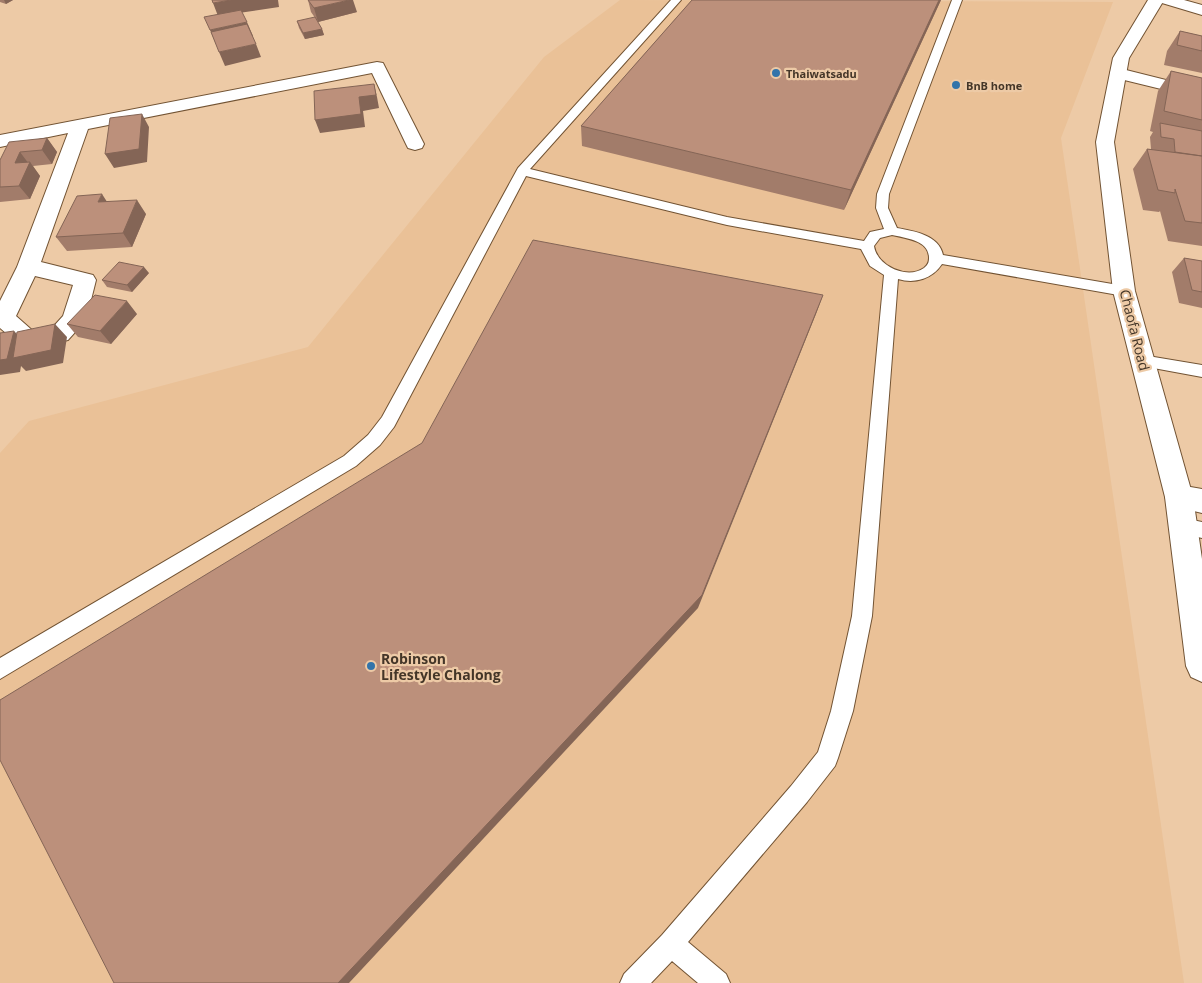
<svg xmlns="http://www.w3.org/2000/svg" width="1202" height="983" font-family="'Open Sans',sans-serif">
	<rect width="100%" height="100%" fill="#edcaa6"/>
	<!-- built -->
	<path fill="#eac197" d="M 620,0 L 1113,2 L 1061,138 L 1184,983 L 0,983 L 0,453 L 29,421 L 308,347 L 544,57 Z"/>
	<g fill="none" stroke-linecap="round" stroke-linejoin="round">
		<defs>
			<path id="service" d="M 671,0 L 681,0 L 530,169 L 727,217 L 864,241 L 870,232 L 884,229 L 876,208 L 877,194 L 952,0 L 962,0 L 889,194 L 888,208 L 897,228 C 914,231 939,235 943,255 L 1124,286 L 1129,288 L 1131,291 L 1129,294 L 1124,296 L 942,264 C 932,279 915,284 898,279 L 872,616 L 853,711 L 838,758 L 835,766 L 807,802 L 688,942 L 726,974 L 730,983 L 698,983 L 672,961 L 651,983 L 620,983 L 624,974 L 662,935 L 791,786 L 818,752 L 831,711 L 852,616 L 884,275 L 870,266 L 861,249 L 727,225 L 526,176 L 394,427 L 380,445 L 356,466 L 0,679 L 0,658 L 344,456 L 368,435 L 382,417 L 518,168 ZM 892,235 C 905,238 929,240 929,258 C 929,262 928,265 924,268 C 907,280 877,266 874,246 L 880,238 Z
				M 1142,355 L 1202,365 L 1202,377 L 1137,365 L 1134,361 L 1137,357 Z
				M 1183,518 L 1202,522 L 1202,538 L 1177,532 L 1174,526 L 1177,520 Z"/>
			<path id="minor" d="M 1159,0 L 1184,0 L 1202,5 L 1202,15 L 1162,3 Z
				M 377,62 L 383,63 L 385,67 L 424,144 L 422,148 L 415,150 L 408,148 L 406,144 L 372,73 L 88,129 L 41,262 L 93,275 L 96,280 L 86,320 L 68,340 L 29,349 L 21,346 L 0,328 L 0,301 L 17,267 L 68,133 L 0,147 L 0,135 ZM 35,276 L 73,285 L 63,316 L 53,327 L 33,331 L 16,316 Z
				M 1118,68 L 1202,89 L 1202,99 L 1112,77 L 1110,73 L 1112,69 Z
				M 1179,485 L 1202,489 L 1202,513 L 1169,505 L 1165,497 L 1169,489 Z"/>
			<path id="secondary" d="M 1148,0 L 1164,0 L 1129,58 L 1114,142 L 1135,291 L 1193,497 L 1202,559 L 1202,682 L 1191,677 L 1186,666 L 1165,497 L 1113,291 L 1096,142 L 1113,58 Z"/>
		</defs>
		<!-- service casing -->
		<use href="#service" stroke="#725333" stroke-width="2"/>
		<!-- minor casing -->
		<use href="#minor" stroke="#725333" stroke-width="2"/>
		<!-- secondary casing -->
		<use href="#secondary" stroke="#725333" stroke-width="2"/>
		<!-- service -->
		<use href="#service" fill="#fff" fill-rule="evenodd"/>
		<!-- minor -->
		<use href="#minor" fill="#fff" fill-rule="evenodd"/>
		<!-- secondary -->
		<use href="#secondary" fill="#fff" fill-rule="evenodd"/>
	</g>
	<!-- wall -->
	<path fill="#a27c6a" d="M 0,0 L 13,0 L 6,4 L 0,2 Z
		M 308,0 L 357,12 L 318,22 L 311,12 Z
		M 692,0 L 941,0 L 844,210 L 582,146 L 581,126 Z
		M 297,21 L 322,29 L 324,35 L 305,39 L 299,28 Z
		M 1180,31 L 1202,36 L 1202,73 L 1164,65 L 1167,51 Z
		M 1171,71 L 1202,78 L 1202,246 L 1168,241 L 1160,211 L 1159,212 L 1143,210 L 1133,169 L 1147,149 L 1151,149 L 1150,137 L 1153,132 L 1150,131 L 1158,91 Z
		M 47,138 L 57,152 L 52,164 L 33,166 L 40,176 L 30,199 L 0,202 L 0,160 Z
		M 107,202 L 146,214 L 132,247 L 67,251 L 56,237 Z
		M 1184,258 L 1202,261 L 1202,308 L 1179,303 L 1172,272 Z
		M 149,273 L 132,292 L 107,287 L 102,280 Z
		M 137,314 L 111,344 L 78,337 L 67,324 Z"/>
	<!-- shaded-wall -->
	<path fill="#846556" d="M 4,0 L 13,0 L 6,4 Z
		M 231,0 L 278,0 L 279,7 L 218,16 L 213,3 Z
		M 349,0 L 353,0 L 357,12 L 318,22 L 314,8 Z
		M 939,0 L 941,0 L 844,210 L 851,190 Z
		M 247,22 L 253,36 L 216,44 L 210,30 Z
		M 322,29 L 324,35 L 305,39 L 303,33 Z
		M 256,44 L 261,57 L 225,66 L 219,52 Z
		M 374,84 L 377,97 L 379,108 L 363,111 L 365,127 L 320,133 L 315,120 L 359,97 Z
		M 142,114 L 149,127 L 147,162 L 114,168 L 105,154 Z
		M 47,138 L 57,152 L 52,164 L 42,150 Z
		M 20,152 L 29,164 L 30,162 L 40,176 L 30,199 L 19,186 L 15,163 Z
		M 102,194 L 111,208 L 98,202 Z
		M 137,200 L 146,214 L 132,247 L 123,233 Z
		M 144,267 L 149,273 L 132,292 L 127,285 Z
		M 823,295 L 816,314 L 698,608 L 349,983 L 338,983 Z
		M 127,301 L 137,314 L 111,344 L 100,331 Z
		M 55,324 L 67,337 L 63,363 L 26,371 L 21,366 L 20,372 L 0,375 L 0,360 L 14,331 L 27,344 Z"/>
	<!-- building -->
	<path fill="#bc907b" stroke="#846556" d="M 212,0 L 231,0 L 213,3 Z
		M 308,0 L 349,0 L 314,8 Z
		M 692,0 L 939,0 L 851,190 L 581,126 Z
		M 241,10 L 247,22 L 210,30 L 204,17 Z
		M 315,17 L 322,29 L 303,33 L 297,21 Z
		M 247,24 L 256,44 L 219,52 L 211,32 Z
		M 1180,31 L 1202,36 L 1202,51 L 1177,45 Z
		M 1171,71 L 1202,78 L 1202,120 L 1164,111 Z
		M 374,84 L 376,95 L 359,97 L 361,114 L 315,120 L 314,91 Z
		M 142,114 L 139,149 L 105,154 L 110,118 Z
		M 1160,123 L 1202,131 L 1202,156 L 1175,152 L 1174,139 L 1161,137 Z
		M 47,138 L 42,150 L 20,152 L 15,163 L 30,162 L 19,186 L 0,187 L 0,160 L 9,142 Z
		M 1147,149 L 1202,156 L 1202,223 L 1185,221 L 1175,189 L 1175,193 L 1158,190 Z
		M 102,194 L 98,202 L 137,200 L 123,233 L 56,237 L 77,196 Z
		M 533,240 L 823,295 L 702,595 L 338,983 L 114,983 L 0,760 L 0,700 L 422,443 Z
		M 1184,258 L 1202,261 L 1202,292 L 1192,290 Z
		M 119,262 L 144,267 L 127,285 L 102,280 Z
		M 95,295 L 127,301 L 100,331 L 67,324 Z
		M 55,324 L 51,350 L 13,358 L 17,332 Z
		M 14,331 L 7,359 L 0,360 L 0,333 Z"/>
	<!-- markers -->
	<g fill="#3374aa" stroke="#edcaa6" stroke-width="2">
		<circle cx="776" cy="73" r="5"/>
		<circle cx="956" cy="85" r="5"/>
		<circle cx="371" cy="666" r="5"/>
	</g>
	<g text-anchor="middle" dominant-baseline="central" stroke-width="4.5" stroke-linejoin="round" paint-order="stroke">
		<!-- far-poi labels -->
		<g font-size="11" font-weight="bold" fill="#443628" stroke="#edcaa6" text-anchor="start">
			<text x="786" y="73">Thaiwatsadu</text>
			<text x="966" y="85">BnB home</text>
		</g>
		<!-- street labels -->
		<g font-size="14" fill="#443628" stroke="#edcaa6">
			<text transform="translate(1135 330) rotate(76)">Chaofa Road</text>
		</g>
		<!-- poi labels -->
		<g font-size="14" font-weight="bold" fill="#443628" stroke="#edcaa6" text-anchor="start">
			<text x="381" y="658">Robinson<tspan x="381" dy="16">Lifestyle Chalong</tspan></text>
		</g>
	</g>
</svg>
